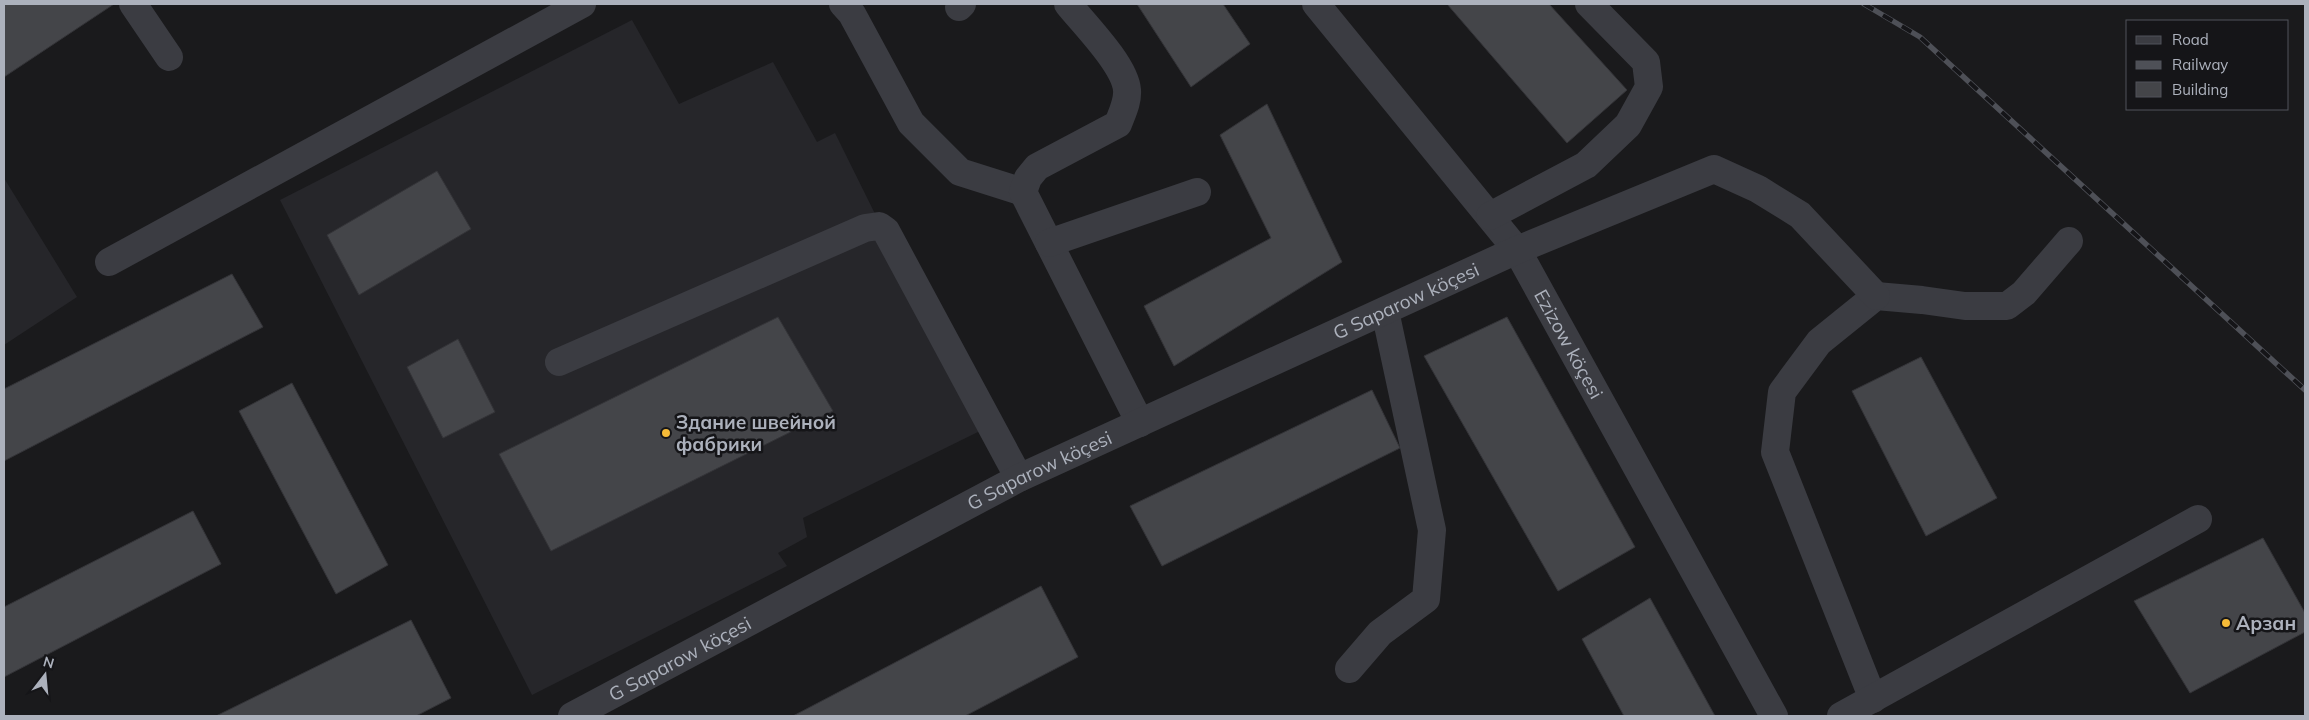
<svg xmlns="http://www.w3.org/2000/svg" width="2309" height="720" font-family="Mulish,sans-serif">
	<rect width="100%" height="100%" fill="#1a1a1c"/>
	<!-- built -->
	<path fill="#26262a" d="M 632,20 L 679,104 L 773,62 L 817,142 L 835,133 L 982,430 L 803,518 L 807,537 L 778,553 L 787,566 L 532,695 L 280,200 Z
		M 4,178 L 77,297 L 4,345 Z"/>
	<!-- building -->
	<path fill="#444549" stroke="#343438" d="M 4,4 L 114,4 L 4,77 Z
		M 1137,4 L 1223,4 L 1250,44 L 1191,87 Z
		M 1447,4 L 1549,4 L 1627,90 L 1567,143 Z
		M 1267,104 L 1342,262 L 1174,366 L 1144,306 L 1271,238 L 1220,135 Z
		M 437,171 L 471,229 L 359,295 L 327,235 Z
		M 232,274 L 263,327 L 4,461 L 4,389 Z
		M 778,317 L 833,411 L 551,551 L 499,454 Z
		M 1507,317 L 1635,547 L 1558,591 L 1424,356 Z
		M 458,339 L 495,412 L 443,438 L 407,367 Z
		M 1921,357 L 1997,498 L 1926,536 L 1852,391 Z
		M 292,383 L 388,565 L 336,594 L 239,411 Z
		M 1372,390 L 1400,448 L 1162,566 L 1130,506 Z
		M 193,511 L 221,564 L 4,677 L 4,607 Z
		M 2263,538 L 2305,613 L 2305,632 L 2190,693 L 2134,601 Z
		M 1041,586 L 1078,657 L 965,716 L 793,716 Z
		M 1650,598 L 1715,716 L 1624,716 L 1582,639 Z
		M 411,620 L 451,698 L 416,716 L 216,716 Z"/>
	<g fill="none" stroke-linecap="round" stroke-linejoin="round">
		<!-- minor -->
		<g stroke="#3b3c42" stroke-width="28">
			<path d="M 133,4 L 169,57"/>
			<path d="M 843,4 L 852,14 L 911,123 L 960,172 L 1023,192"/>
			<path d="M 1068,4 C 1084,24 1125,65 1127,90 C 1128,102 1122,113 1118,124 L 1037,167 L 1028,178 L 1023,192 L 1140,423"/>
			<path id="s1" d="M 1316,4 L 1517,250 L 1774,716"/>
			<path d="M 959,7 L 962,4"/>
			<path d="M 1490,216 L 1586,165 L 1628,125 L 1649,87 L 1646,62 L 1589,4"/>
			<path d="M 1049,243 L 1197,192"/>
			<path d="M 109,262 L 582,4"/>
			<path d="M 559,362 L 865,228 L 879,226 L 886,231 L 1019,478"/>
			<path d="M 1349,669 L 1380,633 L 1426,599 L 1432,530 L 1385,311"/>
			<path d="M 1873,699 L 1775,452 L 1782,392 L 1819,342 L 1876,296 L 1922,300 L 1965,306 L 2007,306 L 2024,293 L 2069,241"/>
			<path id="s2" d="M 572,716 L 1019,478 L 1517,250 L 1714,169 L 1758,189 L 1800,215 L 1876,296"/>
			<path d="M 1841,716 L 2198,519"/>
		</g>
		<defs>
			<path id="rail" d="M 1864,4 L 1920,37 L 2305,390"/>
		</defs>
		<!-- rail casing -->
		<use href="#rail" stroke="#4e5057" stroke-width="5.5"/>
		<!-- rail -->
		<use href="#rail" stroke="#151518" stroke-width="4" stroke-dasharray="11" stroke-linecap="butt"/>
	</g>
	<!-- markers -->
	<g fill="#f6bb38" stroke="#151518" stroke-width="2">
		<circle cx="666" cy="433" r="5"/>
		<circle cx="2226" cy="623" r="5"/>
	</g>
	<g text-anchor="middle" dominant-baseline="central" stroke-width="5" stroke-linejoin="round" paint-order="stroke">
		<!-- street labels -->
		<g font-size="19" fill="#acb1bc" stroke="#151518">
			<text stroke="none"><textPath href="#s2" startOffset="932">G Saparow köçesi</textPath></text>
			<text stroke="none"><textPath href="#s1" startOffset="425">Ezizow köçesi</textPath></text>
			<text stroke="none"><textPath href="#s2" startOffset="528">G Saparow köçesi</textPath></text>
			<text stroke="none"><textPath href="#s2" startOffset="122">G Saparow köçesi</textPath></text>
		</g>
		<!-- poi labels -->
		<g font-size="19" font-weight="bold" fill="#acb1bc" stroke="#151518" text-anchor="start">
			<text x="676" y="422">Здание швейной<tspan x="676" dy="22">фабрики</tspan></text>
			<text x="2236" y="623">Арзан</text>
		</g>
	</g>
	<!-- border -->
	<rect width="2309" height="720" fill="none" stroke="#acb1bc" stroke-width="10"/>
	<!-- legend -->
	<rect x="2126" y="20" width="162" height="90" fill="#151518" stroke="#51535a"/>
	<rect x="2136" y="36" width="25" height="8" fill="#3b3c42" stroke="#51535a"/>
	<text x="2172" y="45" font-size="15" fill="#acb1bc">Road</text>
	<rect x="2136" y="61" width="25" height="8" fill="#4e5057" stroke="#51535a"/>
	<text x="2172" y="70" font-size="15" fill="#acb1bc">Railway</text>
	<rect x="2136" y="82" width="25" height="15" fill="#444549" stroke="#51535a"/>
	<text x="2172" y="95" font-size="15" fill="#acb1bc">Building</text>
	<!-- north arrow -->
	<g transform="translate(45 675) rotate(16)" stroke="#151518" stroke-width="4" paint-order="stroke">
	<path d="M0-4L9 19L0 12L-9 19Z" fill="#acb1bc"/>
	<text y="-8" font-size="14" font-weight="bold" text-anchor="middle" fill="#acb1bc">N</text>
	</g>
</svg>
